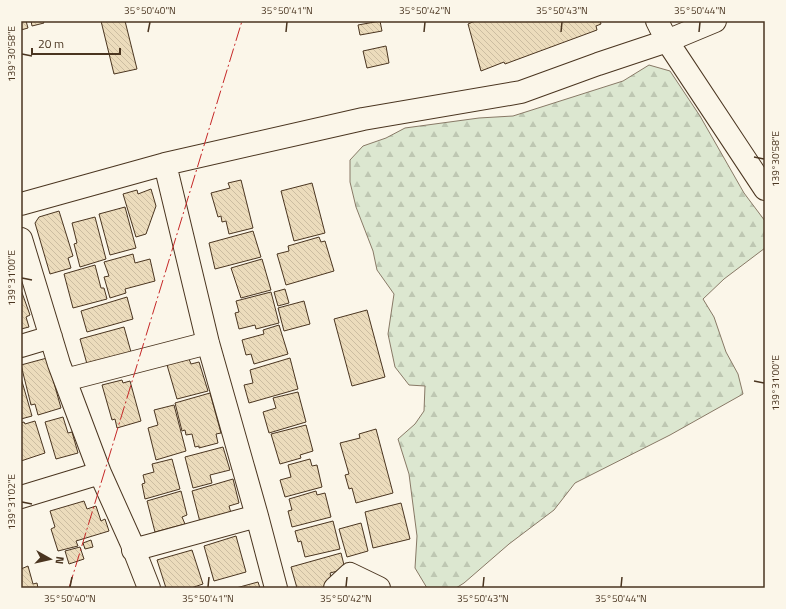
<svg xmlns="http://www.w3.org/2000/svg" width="786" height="609" font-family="'Titillium Web',sans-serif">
	<defs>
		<pattern id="forest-firs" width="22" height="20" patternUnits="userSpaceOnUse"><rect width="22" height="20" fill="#dce7d0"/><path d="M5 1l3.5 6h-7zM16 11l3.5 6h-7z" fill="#bec7b2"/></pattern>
		<pattern id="building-back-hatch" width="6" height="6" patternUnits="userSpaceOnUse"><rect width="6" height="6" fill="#ecdcbc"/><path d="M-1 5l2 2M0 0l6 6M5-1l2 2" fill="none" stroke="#ccbda1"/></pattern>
	</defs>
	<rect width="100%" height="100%" fill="#fbf6e9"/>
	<!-- forest -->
	<path fill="url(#forest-firs)" stroke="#887966" d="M 649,65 L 670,71 L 700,116 L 744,193 L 765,221 L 765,248 L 724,279 L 703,299 L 714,317 L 726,352 L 738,374 L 743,394 L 670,435 L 575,483 L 554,510 L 509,544 L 464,583 L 456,588 L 427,588 L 415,568 L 417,536 L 409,474 L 398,439 L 415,424 L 424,411 L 425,386 L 409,385 L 395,367 L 388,334 L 394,294 L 377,270 L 373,251 L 356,207 L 350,182 L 350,160 L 363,146 L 386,138 L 405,128 L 479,118 L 513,116 L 623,81 Z"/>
	<!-- building -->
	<path fill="url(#building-back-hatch)" stroke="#4a3520" d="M 21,21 L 26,21 L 28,28 L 21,30 Z
		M 31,21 L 43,21 L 44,23 L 32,26 Z
		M 101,21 L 125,21 L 137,69 L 114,74 Z
		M 380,21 L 382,31 L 360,35 L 358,25 Z
		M 475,21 L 600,21 L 601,24 L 596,26 L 597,30 L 505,64 L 504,62 L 481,71 L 468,24 Z
		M 386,46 L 389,63 L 367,68 L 363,51 Z
		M 241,180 L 253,228 L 229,234 L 226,221 L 222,222 L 221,216 L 218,217 L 211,193 L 230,188 L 228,183 Z
		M 312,183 L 325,233 L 294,241 L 281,191 Z
		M 151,189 L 156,206 L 146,234 L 136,237 L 123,194 L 137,190 L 138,194 Z
		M 125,207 L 136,248 L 110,255 L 99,214 Z
		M 59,211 L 73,256 L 68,258 L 71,268 L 50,274 L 35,223 L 39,217 Z
		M 95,217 L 106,259 L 80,267 L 74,244 L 77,243 L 72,223 Z
		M 253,231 L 261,257 L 215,269 L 209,243 Z
		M 319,237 L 321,242 L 325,241 L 334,271 L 286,285 L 277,254 L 289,251 L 288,246 Z
		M 133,254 L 135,263 L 150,259 L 155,281 L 125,289 L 126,293 L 110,298 L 104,277 L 109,276 L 104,262 Z
		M 262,259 L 271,290 L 241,298 L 231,268 Z
		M 95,265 L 101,288 L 104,288 L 107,299 L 73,308 L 64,274 Z
		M 285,289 L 289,303 L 278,306 L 274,292 Z
		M 21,290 L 30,315 L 26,317 L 29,327 L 21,329 Z
		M 271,292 L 279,323 L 256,329 L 255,325 L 239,329 L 235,313 L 239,312 L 236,301 Z
		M 127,297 L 133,319 L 87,332 L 81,311 Z
		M 304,301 L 310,324 L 284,331 L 278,308 Z
		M 367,310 L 385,377 L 352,386 L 334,319 Z
		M 279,325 L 288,354 L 254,364 L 251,354 L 246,355 L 242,340 L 264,334 L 263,330 Z
		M 124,327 L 131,352 L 87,364 L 80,339 Z
		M 47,358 L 61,408 L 38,415 L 35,404 L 31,405 L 21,365 Z
		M 290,358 L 298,389 L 249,403 L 244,385 L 253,383 L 250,370 Z
		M 189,359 L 191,364 L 199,362 L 208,391 L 177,399 L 167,365 Z
		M 21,378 L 32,416 L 21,419 Z
		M 122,380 L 123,383 L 130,381 L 141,421 L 117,428 L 115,419 L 112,420 L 102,385 Z
		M 298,392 L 306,422 L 269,433 L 263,412 L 276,408 L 273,398 Z
		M 210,393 L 221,433 L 216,434 L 218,443 L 199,448 L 199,446 L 195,447 L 192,434 L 186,435 L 185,430 L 182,431 L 175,403 Z
		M 174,405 L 186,451 L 156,460 L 148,428 L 158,425 L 154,410 Z
		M 63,417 L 68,433 L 72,432 L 78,453 L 56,459 L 45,422 Z
		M 35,421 L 45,453 L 21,461 L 21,423 L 24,422 L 25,424 Z
		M 306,425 L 313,451 L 300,455 L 301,458 L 280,464 L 271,434 Z
		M 376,429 L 393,493 L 356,503 L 352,488 L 349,489 L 345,475 L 349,474 L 340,443 L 360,438 L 359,434 Z
		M 223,447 L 230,470 L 210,475 L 212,483 L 193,488 L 185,457 Z
		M 172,459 L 180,489 L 145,499 L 142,484 L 145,483 L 143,475 L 154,472 L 152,464 Z
		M 310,459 L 312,466 L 317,465 L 322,487 L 285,497 L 280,480 L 291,477 L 288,465 Z
		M 233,479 L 239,503 L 229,506 L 231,513 L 200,522 L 192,491 Z
		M 181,491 L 187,515 L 182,517 L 185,524 L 155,532 L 147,501 Z
		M 316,491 L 317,495 L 325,493 L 331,517 L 292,527 L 288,511 L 292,510 L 289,499 Z
		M 84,501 L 87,509 L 96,506 L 101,521 L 105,519 L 109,531 L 76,541 L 78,546 L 58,551 L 51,529 L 55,527 L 50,511 Z
		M 401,503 L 410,539 L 373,548 L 365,512 Z
		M 333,521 L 340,549 L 305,557 L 301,541 L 298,542 L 295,531 Z
		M 361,523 L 368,551 L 347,557 L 339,529 Z
		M 236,536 L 246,572 L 214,581 L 204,546 Z
		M 91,540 L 93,547 L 85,549 L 83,543 Z
		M 80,547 L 84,559 L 69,564 L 65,551 Z
		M 192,550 L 203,584 L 191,588 L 166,588 L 157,560 Z
		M 341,553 L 345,569 L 330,573 L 333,585 L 322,588 L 297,588 L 291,567 Z
		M 28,566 L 33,584 L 37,583 L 38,588 L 21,588 L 21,569 Z
		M 258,582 L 260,588 L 236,588 Z"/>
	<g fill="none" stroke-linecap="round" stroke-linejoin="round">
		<defs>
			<path id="minor" d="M 657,21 L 667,41 L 765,189
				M 165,164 L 208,343 L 257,516 L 276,588
				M 21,204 L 165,164 L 363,119 L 521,92 L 598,64 L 667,41 L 715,21
				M 21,239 L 59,364 L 100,473 L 131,542 L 149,588
				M 21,346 L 51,337
				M 65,380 L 208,343
				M 21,497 L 100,473
				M 133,550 L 257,516
				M 335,588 L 350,574 L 379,588"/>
		</defs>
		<!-- minor casing -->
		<use href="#minor" stroke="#4a3520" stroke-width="24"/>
		<!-- minor -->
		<use href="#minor" stroke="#fbf6e9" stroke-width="22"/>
		<!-- power -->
		<path stroke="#c62828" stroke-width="1" stroke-dasharray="14 3 2 3" stroke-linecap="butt" d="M 69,588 L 242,21"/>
	</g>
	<!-- ticks -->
	<path fill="none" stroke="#4a3520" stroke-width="1.5" d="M 148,32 L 150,22M 286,32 L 287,22M 424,32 L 425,22M 561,32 L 562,22M 699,32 L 700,22M 22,54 L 32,56M 754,157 L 764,159M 22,278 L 32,280M 754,381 L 764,383M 22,502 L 32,504M 70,587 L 72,577M 208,587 L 209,577M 346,587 L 347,577M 483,587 L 484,577M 621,587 L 622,577"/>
	<!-- border -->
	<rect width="786" height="609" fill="none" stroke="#fbf6e9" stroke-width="44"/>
	<!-- north arrow -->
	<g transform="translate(50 559) rotate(98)" stroke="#fbf6e9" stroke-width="3" paint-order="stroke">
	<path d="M0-3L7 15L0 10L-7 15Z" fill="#4a3520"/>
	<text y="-6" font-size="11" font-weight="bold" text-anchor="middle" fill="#4a3520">N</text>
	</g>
	<!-- scale -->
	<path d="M32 48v6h88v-6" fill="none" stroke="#4a3520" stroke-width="2"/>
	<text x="38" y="48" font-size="12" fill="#4a3520" stroke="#fbf6e9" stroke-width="3" paint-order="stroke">20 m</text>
	<rect x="22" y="22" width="742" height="565" fill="none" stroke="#4a3520" stroke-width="1.5"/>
	<g font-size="10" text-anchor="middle" fill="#4a3520">
		<text x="150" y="14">35°50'40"N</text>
		<text x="287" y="14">35°50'41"N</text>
		<text x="425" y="14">35°50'42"N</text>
		<text x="562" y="14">35°50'43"N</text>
		<text x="700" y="14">35°50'44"N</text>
		<text transform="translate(11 54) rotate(-90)" y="4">139°30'58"E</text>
		<text transform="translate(775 159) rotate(-90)" y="4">139°30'58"E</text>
		<text transform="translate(11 278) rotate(-90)" y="4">139°31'00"E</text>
		<text transform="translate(775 383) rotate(-90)" y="4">139°31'00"E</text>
		<text transform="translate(11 502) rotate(-90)" y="4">139°31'02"E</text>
		<text x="70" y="602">35°50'40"N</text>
		<text x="208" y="602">35°50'41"N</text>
		<text x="346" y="602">35°50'42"N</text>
		<text x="483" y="602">35°50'43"N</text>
		<text x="621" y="602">35°50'44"N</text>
	</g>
</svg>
